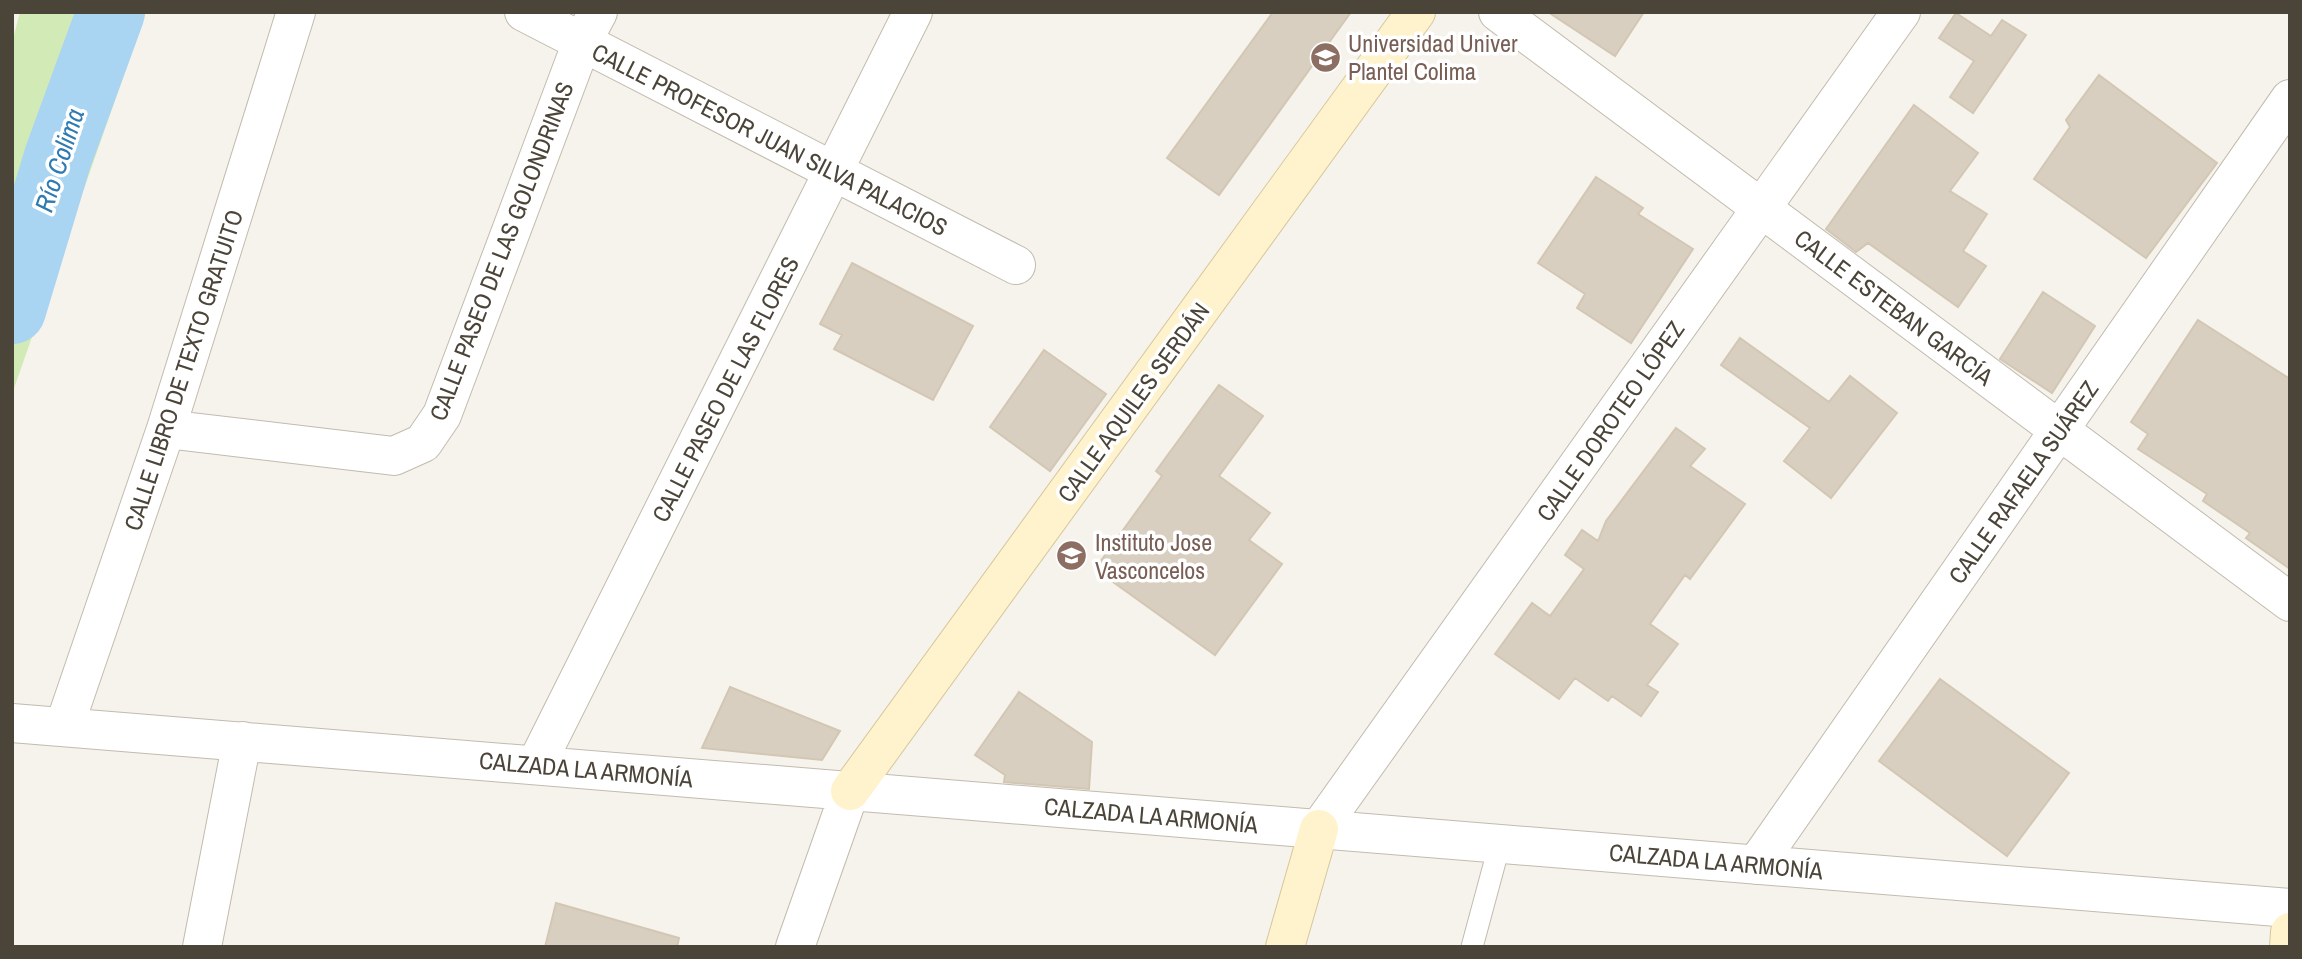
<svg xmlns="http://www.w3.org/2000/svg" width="2302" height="959" font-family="'Archivo Narrow',sans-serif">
	<rect width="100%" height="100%" fill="#f6f3ec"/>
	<!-- green -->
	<path fill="#d2eab5" d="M 20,12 L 146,12 L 12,394 L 12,43 Z"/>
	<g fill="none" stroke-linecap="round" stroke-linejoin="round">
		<!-- river -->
		<path stroke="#a9d4f2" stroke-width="68" d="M 12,310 L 58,157 L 111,12"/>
	</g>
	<!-- building -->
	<path fill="#d8cfc1" stroke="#d3c7b4" stroke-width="2" d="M 1273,12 L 1351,12 L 1219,195 L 1167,158 Z
		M 1548,12 L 1644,12 L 1615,56 Z
		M 1956,13 L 1991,36 L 2002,20 L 2026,35 L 1973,113 L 1950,97 L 1974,61 L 1939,38 Z
		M 2099,75 L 2217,163 L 2146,258 L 2034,179 L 2070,127 L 2066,120 Z
		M 1914,105 L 1978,153 L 1950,191 L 1987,214 L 1963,251 L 1986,266 L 1958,307 L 1868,243 L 1856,252 L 1826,229 Z
		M 1596,177 L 1643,208 L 1638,214 L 1693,249 L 1631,343 L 1577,308 L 1585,294 L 1538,263 Z
		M 852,263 L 973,326 L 933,400 L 834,349 L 842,335 L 820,324 Z
		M 2043,292 L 2095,326 L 2052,393 L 2000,359 Z
		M 2198,320 L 2290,379 L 2290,569 L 2246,538 L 2250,533 L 2203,501 L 2207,494 L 2138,449 L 2148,434 L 2131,422 Z
		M 1740,338 L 1829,402 L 1850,376 L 1897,413 L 1831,498 L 1784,461 L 1810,428 L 1721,365 Z
		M 1044,350 L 1106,394 L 1050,471 L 990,427 Z
		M 1219,385 L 1263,416 L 1219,476 L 1270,513 L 1249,540 L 1282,564 L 1215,655 L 1095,569 L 1162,476 L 1156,471 Z
		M 1676,428 L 1705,449 L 1690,466 L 1745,504 L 1690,579 L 1685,575 L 1650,624 L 1678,644 L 1647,685 L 1658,692 L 1641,716 L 1612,696 L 1608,701 L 1575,678 L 1559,699 L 1495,654 L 1532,603 L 1550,616 L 1584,569 L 1565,555 L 1582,530 L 1598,541 L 1606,521 Z
		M 1940,679 L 2069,773 L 2007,856 L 1879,761 Z
		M 730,687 L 840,731 L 822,760 L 702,748 Z
		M 1019,692 L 1092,742 L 1089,789 L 1004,782 L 1005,775 L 975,755 Z
		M 556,903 L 679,938 L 677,947 L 545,947 Z"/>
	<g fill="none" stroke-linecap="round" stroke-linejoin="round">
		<defs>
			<path id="lane" d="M 1472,947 L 1500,843"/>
			<path id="street" d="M 524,12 L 1016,265
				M 1498,12 L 2290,602
				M 166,429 L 394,456 L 423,443 L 442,415 L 582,42 L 598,12
				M 12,723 L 2290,908
				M 64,727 L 166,429 L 296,12
				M 536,765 L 913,12
				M 1319,829 L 1901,12
				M 1756,865 L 2290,99
				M 202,947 L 242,741
				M 795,947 L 850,791"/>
			<path id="secondary" d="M 850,791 L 1416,12
				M 1285,947 L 1319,829
				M 2289,947 L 2290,932"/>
		</defs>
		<!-- lane casing -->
		<use href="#lane" stroke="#c2bbae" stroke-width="23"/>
		<!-- street casing -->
		<use href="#street" stroke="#c2bbae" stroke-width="40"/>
		<!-- secondary casing -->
		<use href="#secondary" stroke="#d6c79b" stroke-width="40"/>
		<!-- lane -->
		<use href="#lane" stroke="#fff" stroke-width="21"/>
		<!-- street -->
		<use href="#street" stroke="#fff" stroke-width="38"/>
		<!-- secondary -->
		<use href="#secondary" stroke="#fff3cd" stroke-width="38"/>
	</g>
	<!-- icons -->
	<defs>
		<symbol id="university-disc" viewBox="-11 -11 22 22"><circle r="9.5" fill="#8d6e63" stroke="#fff"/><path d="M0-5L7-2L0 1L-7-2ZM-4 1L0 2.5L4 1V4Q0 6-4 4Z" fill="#fff"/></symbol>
	</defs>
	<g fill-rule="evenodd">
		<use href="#university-disc" x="1308" y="40" width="35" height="35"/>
		<use href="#university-disc" x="1054" y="538" width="35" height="35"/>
	</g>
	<g text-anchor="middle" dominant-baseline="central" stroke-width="7" stroke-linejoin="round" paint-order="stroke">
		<!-- education labels -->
		<g font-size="24" fill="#785e54" stroke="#fff" text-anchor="start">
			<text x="1348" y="43">Universidad Univer<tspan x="1348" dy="28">Plantel Colima</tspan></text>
			<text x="1095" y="542">Instituto Jose<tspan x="1095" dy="28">Vasconcelos</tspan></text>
		</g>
		<!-- street labels -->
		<g font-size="24" fill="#4b4439" stroke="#fff">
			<text transform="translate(770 139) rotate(27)">CALLE PROFESOR JUAN SILVA PALACIOS</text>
			<text transform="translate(501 251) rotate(-69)">CALLE PASEO DE LAS GOLONDRINAS</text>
			<text transform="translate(1894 307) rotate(37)">CALLE ESTEBAN GARCÍA</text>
			<text transform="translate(183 370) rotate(-72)">CALLE LIBRO DE TEXTO GRATUITO</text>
			<text transform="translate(725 389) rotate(-63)">CALLE PASEO DE LAS FLORES</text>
			<text transform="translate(1133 402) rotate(-54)">CALLE AQUILES SERDÁN</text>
			<text transform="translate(1610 421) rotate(-55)">CALLE DOROTEO LÓPEZ</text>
			<text transform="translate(2023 482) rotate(-55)">CALLE RAFAELA SUÁREZ</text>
			<text transform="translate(586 769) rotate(5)">CALZADA LA ARMONÍA</text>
			<text transform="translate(1151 815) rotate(5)">CALZADA LA ARMONÍA</text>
			<text transform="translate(1716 861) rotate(5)">CALZADA LA ARMONÍA</text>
		</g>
		<!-- water labels -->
		<g font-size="26" font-style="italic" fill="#2e7ab2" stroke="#fff">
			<text transform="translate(59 160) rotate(-72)">Río Colima</text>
		</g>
	</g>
	<!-- border -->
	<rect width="2302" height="959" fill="none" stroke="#4b4439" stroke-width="28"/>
</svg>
